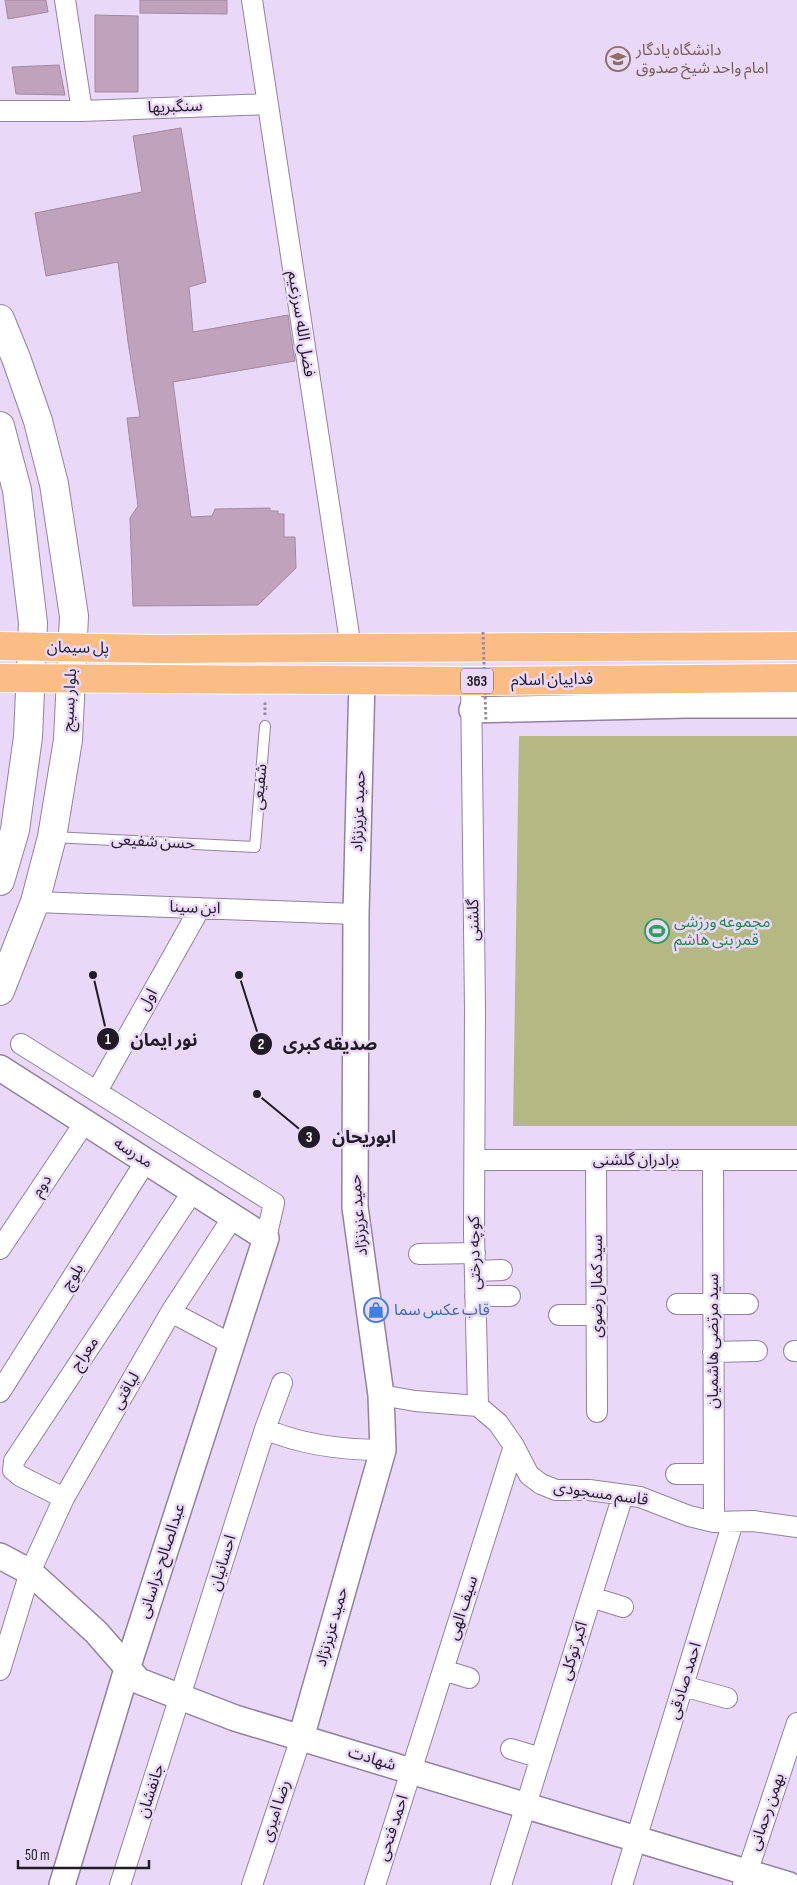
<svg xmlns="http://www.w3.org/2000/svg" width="797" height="1885" font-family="'Sofia Sans Condensed','Noto Sans Arabic',sans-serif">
	<rect width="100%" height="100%" fill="#ead8f9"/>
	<!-- green -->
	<path fill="#b4b883" d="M 519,736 L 797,736 L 797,1126 L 513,1126 Z"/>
	<!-- building -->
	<path fill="#bfa2bb" stroke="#a488a0" d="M 5,0 L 46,0 L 48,12 L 8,19 Z
		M 140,0 L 227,0 L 227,14 L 140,13 Z
		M 95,15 L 138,16 L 138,92 L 95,92 Z
		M 59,65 L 65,95 L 16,94 L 12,67 Z
		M 181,128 L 206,282 L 189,287 L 193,332 L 288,315 L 290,330 L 295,361 L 173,382 L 191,517 L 212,516 L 215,509 L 270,508 L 270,511 L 278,511 L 278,514 L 284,514 L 284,537 L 295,537 L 296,568 L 258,605 L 133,606 L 130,518 L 138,506 L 127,418 L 140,417 L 128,342 L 118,262 L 46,276 L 35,213 L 142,192 L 133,136 Z"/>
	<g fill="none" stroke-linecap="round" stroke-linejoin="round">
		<defs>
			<path id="service" d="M 52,837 L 255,847 L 265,726"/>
			<path id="minor" d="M 65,0 L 82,111
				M 252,0 L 351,648
				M 0,111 L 82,111 L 268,104
				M 471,681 L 475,1008 L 474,1233 L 478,1406
				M 35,902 L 356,914
				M 21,1044 L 274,1203 L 266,1238
				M 97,1091 L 200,908
				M 475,1160 L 797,1160
				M 596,1160 L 597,1412
				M 713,1160 L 714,1522
				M 0,1249 L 85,1122
				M 419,1254 L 475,1253
				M 475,1271 L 502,1270
				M 475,1296 L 510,1296
				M 677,1304 L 748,1304
				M 171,1312 L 231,1344
				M 559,1315 L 597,1315
				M 794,1351 L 797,1351
				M 713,1352 L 757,1351
				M 0,1392 L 146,1161
				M 381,1395 L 415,1401 L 478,1406 L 498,1423 L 514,1446 L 529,1475 L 541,1484 L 556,1490 L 589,1490 L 640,1497 L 689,1516 L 714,1522 L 753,1521 L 797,1527
				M 265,1429 C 302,1445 343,1450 383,1450
				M 676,1474 L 714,1474
				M 64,1498 L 20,1476 L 13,1470 L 14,1461 L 193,1191
				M 591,1597 L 623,1607
				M 0,1670 L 30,1572 L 64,1498 L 171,1312 L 233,1217
				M 443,1670 L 469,1678
				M 683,1686 L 727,1698
				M 511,1749 L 541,1758
				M 120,1885 L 265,1429 L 282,1383
				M 252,1885 L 301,1738
				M 375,1885 L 514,1446
				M 501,1885 L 623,1495
				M 622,1885 L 733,1522
				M 743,1885 L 797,1723"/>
			<path id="tertiary" d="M 472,710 L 686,705 L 797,705
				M 0,1068 L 266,1238 L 127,1669 L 62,1885
				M 0,1556 L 30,1572 L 96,1632 L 139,1681 L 235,1718 L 789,1885
				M 301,1738 L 383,1450 L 381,1395 L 355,1207 L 356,914 L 362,680"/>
			<path id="secondary" d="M 0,319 L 16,358 L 38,421 L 54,484 L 74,616 L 68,740 L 52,837 L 35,902 L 0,991
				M 0,426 L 17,490 L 33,623 L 28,737 L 15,830 L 0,881"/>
			<path id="primary" d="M 157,649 L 797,646
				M 156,679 L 471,681 L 797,678"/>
		</defs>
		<!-- service casing -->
		<use href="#service" stroke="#9282a0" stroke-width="12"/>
		<!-- minor casing -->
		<use href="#minor" stroke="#9282a0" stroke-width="22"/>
		<!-- tertiary casing -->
		<use href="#tertiary" stroke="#9282a0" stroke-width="28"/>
		<!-- secondary casing -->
		<use href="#secondary" stroke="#9282a0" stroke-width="30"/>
		<!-- primary casing -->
		<use href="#primary" stroke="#fff" stroke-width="30"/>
		<!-- path -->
		<path stroke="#9689a1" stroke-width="3" stroke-dasharray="2.5 2.5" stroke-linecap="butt" d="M 265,715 L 265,701"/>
		<!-- service -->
		<use href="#service" stroke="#fff" stroke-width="10"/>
		<!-- minor -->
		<use href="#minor" stroke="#fff" stroke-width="20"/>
		<!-- tertiary -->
		<use href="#tertiary" stroke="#fff" stroke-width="25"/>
		<!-- secondary -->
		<use href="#secondary" stroke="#fff" stroke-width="28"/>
		<!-- primary -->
		<use href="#primary" stroke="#fcbc85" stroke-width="28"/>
		<defs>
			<path id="primary-bridge" d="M 0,646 L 157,649
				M 0,678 L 156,679"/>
		</defs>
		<!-- primary-bridge casing -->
		<use href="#primary-bridge" stroke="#fff" stroke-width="30" stroke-linecap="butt"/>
		<!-- path-bridge -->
		<path stroke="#9689a1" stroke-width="3" stroke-dasharray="2.5 2.5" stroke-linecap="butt" d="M 483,632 L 486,723"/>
		<!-- primary-bridge -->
		<use href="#primary-bridge" stroke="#fcbc85" stroke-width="28"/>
	</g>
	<!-- icons -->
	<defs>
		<symbol id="university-ring" viewBox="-11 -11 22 22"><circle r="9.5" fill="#ead8f9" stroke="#8d6e63" stroke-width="1.5"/><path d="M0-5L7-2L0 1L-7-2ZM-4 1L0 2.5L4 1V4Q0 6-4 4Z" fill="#8d6e63"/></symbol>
		<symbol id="stadium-ring" viewBox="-11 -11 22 22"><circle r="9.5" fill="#ead8f9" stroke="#2e9e5b" stroke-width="1.5"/><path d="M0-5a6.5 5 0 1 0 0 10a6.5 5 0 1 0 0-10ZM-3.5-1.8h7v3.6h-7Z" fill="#2e9e5b"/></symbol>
		<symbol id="shop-ring" viewBox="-11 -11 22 22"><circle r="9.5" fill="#ead8f9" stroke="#3f7fe0" stroke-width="1.5"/><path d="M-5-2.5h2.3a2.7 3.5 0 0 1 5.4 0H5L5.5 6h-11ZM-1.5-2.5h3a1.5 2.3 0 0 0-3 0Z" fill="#3f7fe0"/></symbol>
	</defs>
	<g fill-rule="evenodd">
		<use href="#university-ring" x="604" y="45" width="28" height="28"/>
		<use href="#stadium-ring" x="643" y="917" width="28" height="28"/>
		<use href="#shop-ring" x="362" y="1296" width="28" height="28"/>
	</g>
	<g text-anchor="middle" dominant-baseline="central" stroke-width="5" stroke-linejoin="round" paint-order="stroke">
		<!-- shield labels -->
		<rect fill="#ead8f9" stroke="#5d5465" stroke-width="1" x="461" y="668.5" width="32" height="25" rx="4"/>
		<g font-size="15" font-weight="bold" fill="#211b26">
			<text x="477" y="681">363</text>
		</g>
		<!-- education labels -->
		<g font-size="16" fill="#785e54" stroke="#ead8f9" text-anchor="start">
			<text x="636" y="50">دانشگاه یادگار<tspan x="636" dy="18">امام واحد شیخ صدوق</tspan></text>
		</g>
		<!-- street labels -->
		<g font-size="16" fill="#211b26" stroke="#ead8f9">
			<text transform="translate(175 107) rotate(-2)">سنگبریها</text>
			<text transform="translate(301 324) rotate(81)">فضل الله سرزعیم</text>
			<text transform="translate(78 648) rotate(1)">پل سیمان</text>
			<text transform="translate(552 680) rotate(-1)">فداییان اسلام</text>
			<text transform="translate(70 700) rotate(-87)">بلوار بسیج</text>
			<text transform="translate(260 787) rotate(-85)">شفیعی</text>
			<text transform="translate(359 811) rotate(-88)">حمید عزیزنژاد</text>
			<text transform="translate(153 842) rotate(3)">حسن شفیعی</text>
			<text transform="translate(195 908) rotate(2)">ابن سینا</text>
			<text transform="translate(474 920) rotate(-91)">گلشنی</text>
			<text transform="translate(148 1000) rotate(-61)">اول</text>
			<text transform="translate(133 1153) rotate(33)">مدرسه</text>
			<text x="636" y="1160">برادران گلشنی</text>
			<text transform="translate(42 1186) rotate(-56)">دوم</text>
			<text transform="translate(359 1215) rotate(-95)">حمید عزیزنژاد</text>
			<text transform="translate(475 1253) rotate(-91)">کوچه درختی</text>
			<text transform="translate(73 1277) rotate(-58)">بلوچ</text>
			<text transform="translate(597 1286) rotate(-90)">سید کمال رضوی</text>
			<text transform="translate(713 1341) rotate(-90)">سید مرتضی هاشمیان</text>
			<text transform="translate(85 1354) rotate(-56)">معراج</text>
			<text transform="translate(126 1391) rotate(-60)">لیاقتی</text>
			<text transform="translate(601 1494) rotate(8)">قاسم مسجودی</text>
			<text transform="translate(162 1561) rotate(-72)">عبدالصالح خراسانی</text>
			<text transform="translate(223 1563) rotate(-73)">احسانیان</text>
			<text transform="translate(463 1608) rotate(-72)">سیف الهی</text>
			<text transform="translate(332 1627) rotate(-74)">حمید عزیزنژاد</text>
			<text transform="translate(574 1651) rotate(-73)">اکبر توکلی</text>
			<text transform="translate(685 1681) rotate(-73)">احمد صادقی</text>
			<text transform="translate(372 1759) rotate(17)">شهادت</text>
			<text transform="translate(151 1791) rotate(-72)">جانفشان</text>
			<text transform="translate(276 1811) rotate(-72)">رضا امیری</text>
			<text transform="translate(767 1812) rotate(-71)">بهمن رحمانی</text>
			<text transform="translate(393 1828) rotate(-72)">احمد فتحی</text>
		</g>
		<!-- leisure labels -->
		<g font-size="16" fill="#27864d" stroke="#ead8f9" text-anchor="start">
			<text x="674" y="922">مجموعه ورزشی<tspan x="674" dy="18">قمر بنی هاشم</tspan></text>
		</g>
		<!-- shop labels -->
		<g font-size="16" fill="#366cbe" stroke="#ead8f9" text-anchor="start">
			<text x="394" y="1310">قاب عکس سما</text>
		</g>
	</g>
	<!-- callouts -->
	<path fill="none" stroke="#211b26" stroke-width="2" d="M93 975L108 1039M239 975L261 1044M257 1094L309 1137"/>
	<g fill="#211b26" stroke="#ead8f9" stroke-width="2">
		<circle cx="93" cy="975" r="5"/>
		<circle cx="239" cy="975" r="5"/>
		<circle cx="257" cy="1094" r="5"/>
		<circle cx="108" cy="1039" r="12"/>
		<circle cx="261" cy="1044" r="12"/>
		<circle cx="309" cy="1137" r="12"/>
	</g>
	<g font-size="15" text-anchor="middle" font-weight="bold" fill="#fff">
		<text x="108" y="1044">1</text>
		<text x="261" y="1049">2</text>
		<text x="309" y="1142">3</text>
	</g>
	<g font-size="18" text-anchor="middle" font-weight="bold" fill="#211b26" stroke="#ead8f9" stroke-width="5" stroke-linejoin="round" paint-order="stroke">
		<text x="164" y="1046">نور ایمان</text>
		<text x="330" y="1050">صدیقه کبری</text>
		<text x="364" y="1143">ابوریحان</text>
	</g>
	<!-- scale -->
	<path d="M18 1860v8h131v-8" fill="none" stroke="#211b26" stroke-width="2.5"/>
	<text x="25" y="1860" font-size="15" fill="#211b26" stroke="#ead8f9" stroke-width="4" paint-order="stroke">50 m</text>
</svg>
